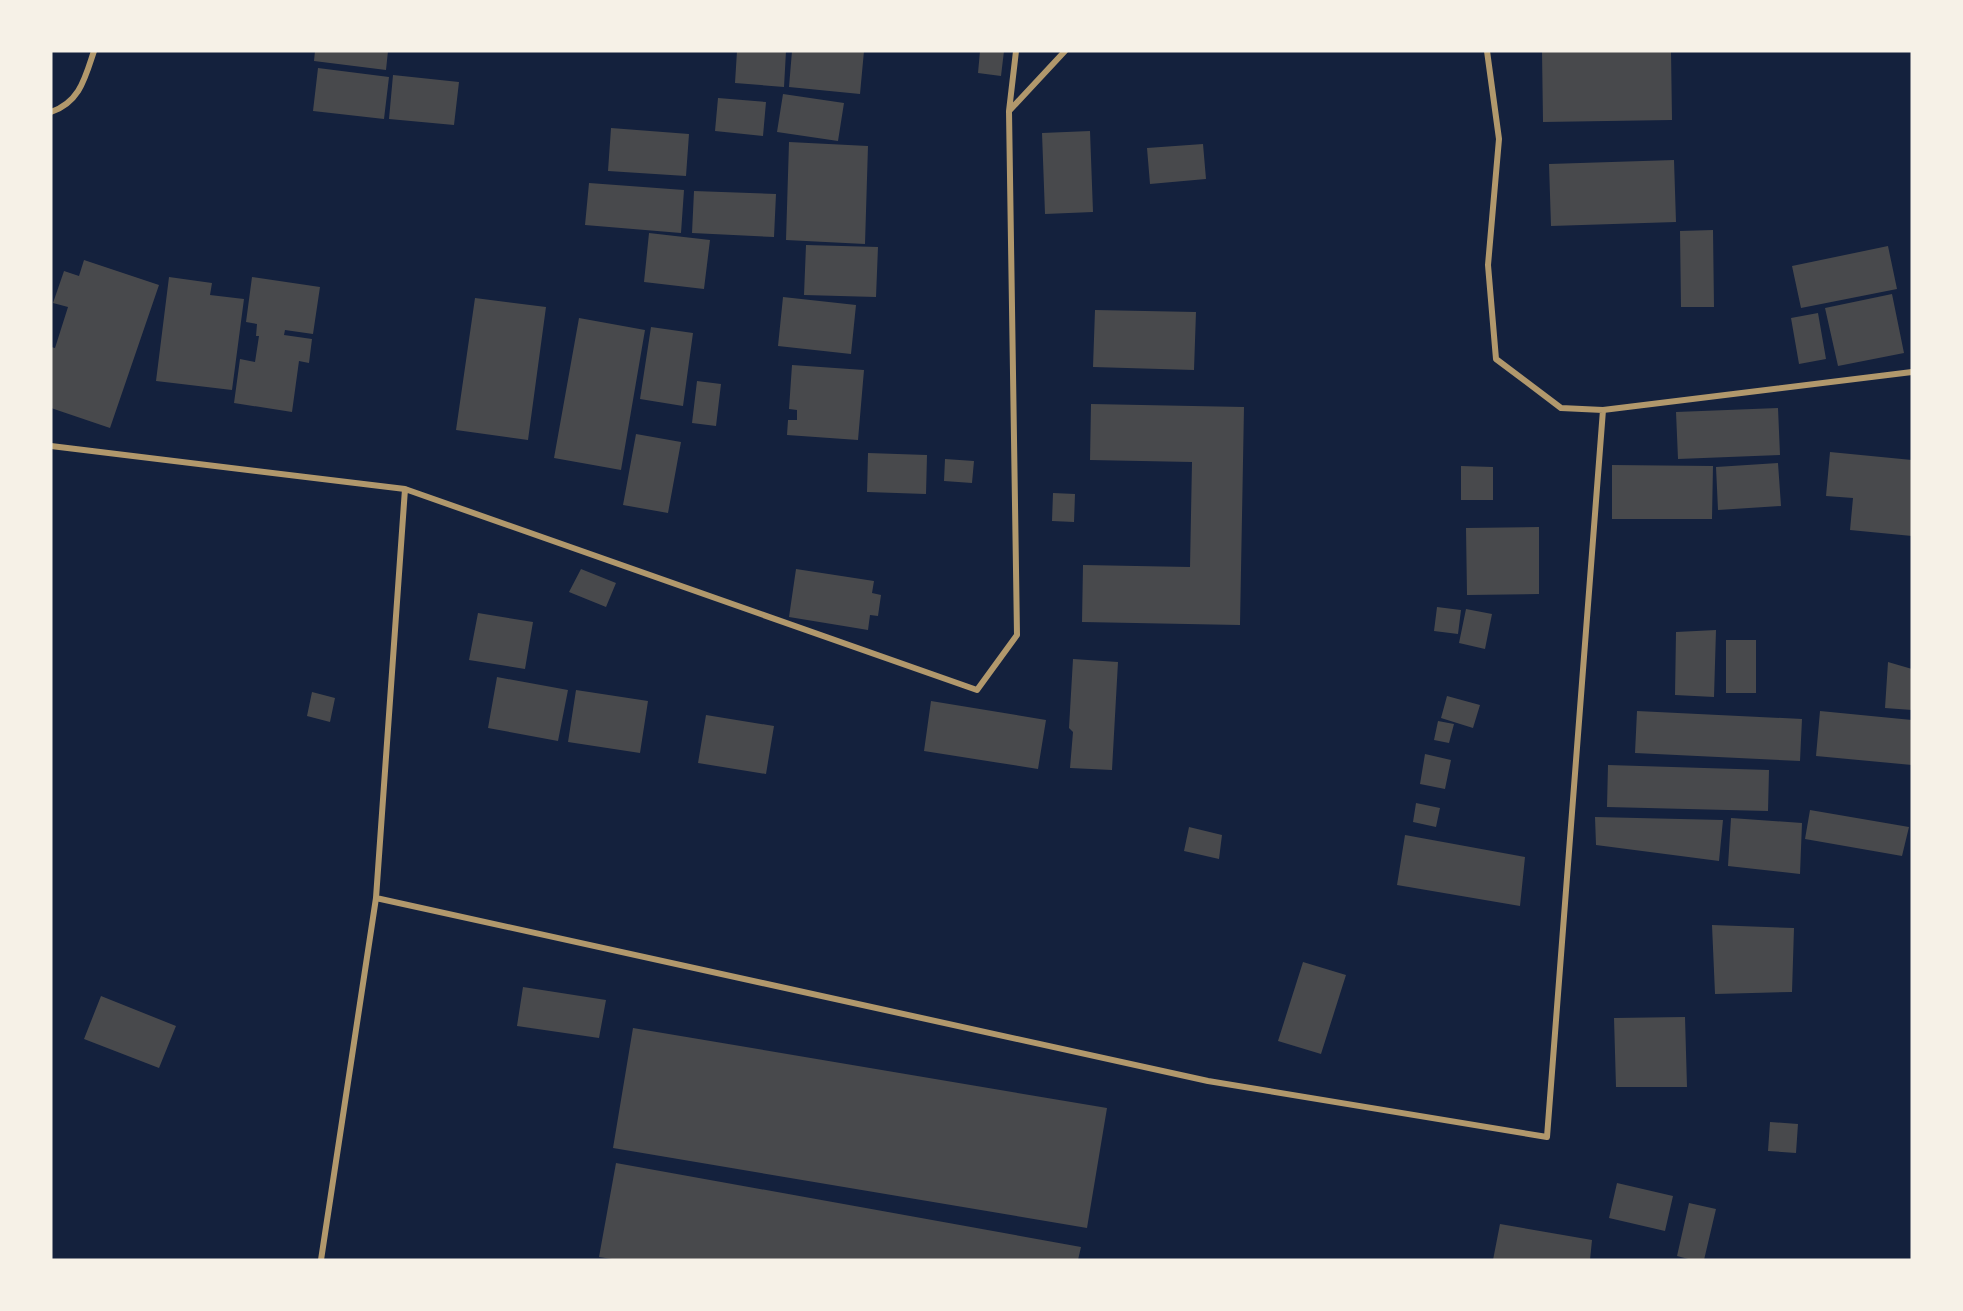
<svg xmlns="http://www.w3.org/2000/svg" width="1963" height="1311" font-family="Karla,sans-serif">
	<rect width="100%" height="100%" fill="#14213d"/>
	<!-- building -->
	<path fill="#48494c" d="M 315,51 L 388,51 L 386,70 L 314,61 Z
		M 737,51 L 786,51 L 784,87 L 735,83 Z
		M 792,51 L 864,51 L 860,94 L 789,87 Z
		M 980,51 L 1004,51 L 1001,76 L 978,73 Z
		M 1542,51 L 1671,51 L 1672,120 L 1543,122 Z
		M 318,68 L 389,77 L 384,119 L 313,111 Z
		M 393,75 L 459,82 L 454,125 L 389,119 Z
		M 783,94 L 844,103 L 838,141 L 777,132 Z
		M 718,98 L 766,102 L 763,136 L 715,131 Z
		M 611,128 L 689,134 L 686,176 L 608,171 Z
		M 1090,131 L 1093,212 L 1045,214 L 1042,133 Z
		M 789,142 L 868,146 L 865,244 L 786,240 Z
		M 1203,144 L 1206,179 L 1150,184 L 1147,148 Z
		M 1674,160 L 1676,222 L 1551,226 L 1549,164 Z
		M 589,183 L 684,190 L 681,233 L 585,225 Z
		M 694,191 L 776,194 L 774,237 L 692,233 Z
		M 1713,230 L 1714,307 L 1681,307 L 1680,231 Z
		M 649,233 L 710,240 L 704,289 L 644,282 Z
		M 806,245 L 878,247 L 876,297 L 804,295 Z
		M 1888,246 L 1897,289 L 1801,308 L 1792,266 Z
		M 84,260 L 159,285 L 110,428 L 51,408 L 51,347 L 55,348 L 68,307 L 53,303 L 64,271 L 79,276 Z
		M 169,277 L 212,283 L 210,295 L 244,299 L 232,390 L 156,381 Z
		M 252,277 L 320,287 L 313,334 L 285,330 L 284,335 L 312,339 L 309,363 L 299,361 L 292,412 L 234,403 L 240,359 L 255,362 L 259,336 L 256,336 L 257,324 L 246,322 Z
		M 1892,294 L 1904,353 L 1838,366 L 1825,308 Z
		M 783,297 L 856,305 L 851,354 L 778,346 Z
		M 475,298 L 546,307 L 528,440 L 456,430 Z
		M 1095,310 L 1196,312 L 1194,370 L 1093,367 Z
		M 1818,313 L 1826,359 L 1799,364 L 1791,318 Z
		M 579,318 L 645,330 L 621,470 L 554,458 Z
		M 651,327 L 693,333 L 683,406 L 640,399 Z
		M 792,365 L 864,370 L 858,440 L 787,435 L 788,420 L 797,420 L 797,410 L 789,409 Z
		M 697,381 L 721,384 L 716,426 L 692,423 Z
		M 1091,404 L 1244,407 L 1240,625 L 1082,622 L 1083,565 L 1190,567 L 1192,462 L 1090,460 Z
		M 1778,408 L 1780,455 L 1678,459 L 1676,412 Z
		M 636,434 L 681,442 L 668,513 L 623,505 Z
		M 1830,452 L 1912,460 L 1912,536 L 1850,530 L 1853,498 L 1826,496 Z
		M 868,453 L 927,455 L 926,494 L 867,492 Z
		M 945,459 L 974,461 L 972,483 L 944,481 Z
		M 1778,463 L 1781,506 L 1718,510 L 1716,467 Z
		M 1612,465 L 1713,466 L 1712,519 L 1612,519 Z
		M 1461,466 L 1493,467 L 1493,500 L 1461,500 Z
		M 1053,493 L 1075,494 L 1074,522 L 1052,521 Z
		M 1539,527 L 1539,594 L 1467,595 L 1466,528 Z
		M 581,569 L 616,583 L 606,607 L 569,592 Z
		M 796,569 L 874,581 L 872,593 L 881,595 L 878,616 L 870,615 L 868,630 L 789,617 Z
		M 1437,607 L 1461,610 L 1458,634 L 1434,631 Z
		M 1466,609 L 1492,614 L 1485,649 L 1459,643 Z
		M 478,613 L 533,622 L 525,669 L 469,660 Z
		M 1716,630 L 1714,697 L 1675,695 L 1676,632 Z
		M 1726,640 L 1756,640 L 1756,693 L 1726,693 Z
		M 1073,659 L 1118,662 L 1112,770 L 1070,768 L 1073,732 L 1069,728 Z
		M 1888,662 L 1912,669 L 1912,710 L 1885,708 Z
		M 497,677 L 568,690 L 558,741 L 488,728 Z
		M 576,690 L 648,701 L 640,753 L 568,742 Z
		M 312,692 L 335,698 L 330,722 L 307,716 Z
		M 1447,696 L 1480,705 L 1473,728 L 1441,718 Z
		M 931,701 L 1046,720 L 1038,769 L 924,751 Z
		M 1637,711 L 1802,719 L 1800,761 L 1635,753 Z
		M 1820,711 L 1912,720 L 1912,765 L 1816,756 Z
		M 706,715 L 774,726 L 766,774 L 698,763 Z
		M 1438,721 L 1454,724 L 1449,743 L 1434,740 Z
		M 1425,754 L 1451,760 L 1445,789 L 1420,784 Z
		M 1608,765 L 1769,770 L 1768,811 L 1607,807 Z
		M 1416,803 L 1440,808 L 1436,827 L 1413,822 Z
		M 1810,810 L 1909,827 L 1902,856 L 1805,839 Z
		M 1595,817 L 1723,820 L 1719,861 L 1596,845 Z
		M 1731,818 L 1802,823 L 1800,874 L 1728,866 Z
		M 1189,827 L 1222,835 L 1219,859 L 1184,851 Z
		M 1405,835 L 1525,857 L 1520,906 L 1397,885 Z
		M 1712,925 L 1794,928 L 1792,992 L 1715,994 Z
		M 1303,962 L 1346,975 L 1321,1054 L 1278,1041 Z
		M 523,987 L 606,1000 L 599,1038 L 517,1026 Z
		M 101,996 L 176,1026 L 159,1068 L 84,1039 Z
		M 1685,1017 L 1687,1087 L 1616,1087 L 1614,1018 Z
		M 633,1028 L 1107,1108 L 1087,1228 L 613,1148 Z
		M 1770,1122 L 1798,1124 L 1796,1153 L 1768,1151 Z
		M 616,1163 L 1081,1247 L 1078,1260 L 618,1260 L 599,1257 Z
		M 1617,1183 L 1673,1196 L 1665,1231 L 1609,1218 Z
		M 1689,1203 L 1716,1209 L 1704,1260 L 1692,1260 L 1677,1256 Z
		M 1500,1224 L 1592,1240 L 1590,1260 L 1493,1260 Z"/>
	<g fill="none" stroke-linecap="round" stroke-linejoin="round">
		<!-- minor -->
		<path stroke="#b1986c" stroke-width="6" d="M 1487,51 L 1499,139 L 1488,265 L 1496,359 L 1561,408 L 1603,410
			M 1010,110 L 1065,51
			M 51,112 C 80,102 85,78 94,51
			M 51,446 L 405,489 L 977,690 L 1017,635 L 1009,111 L 1016,51
			M 376,898 L 1208,1081 L 1547,1137 L 1603,410 L 1912,372
			M 321,1260 L 376,898 L 405,489"/>
	</g>
	<!-- border -->
	<rect width="1963" height="1311" fill="none" stroke="#f6f1e7" stroke-width="105"/>
</svg>
